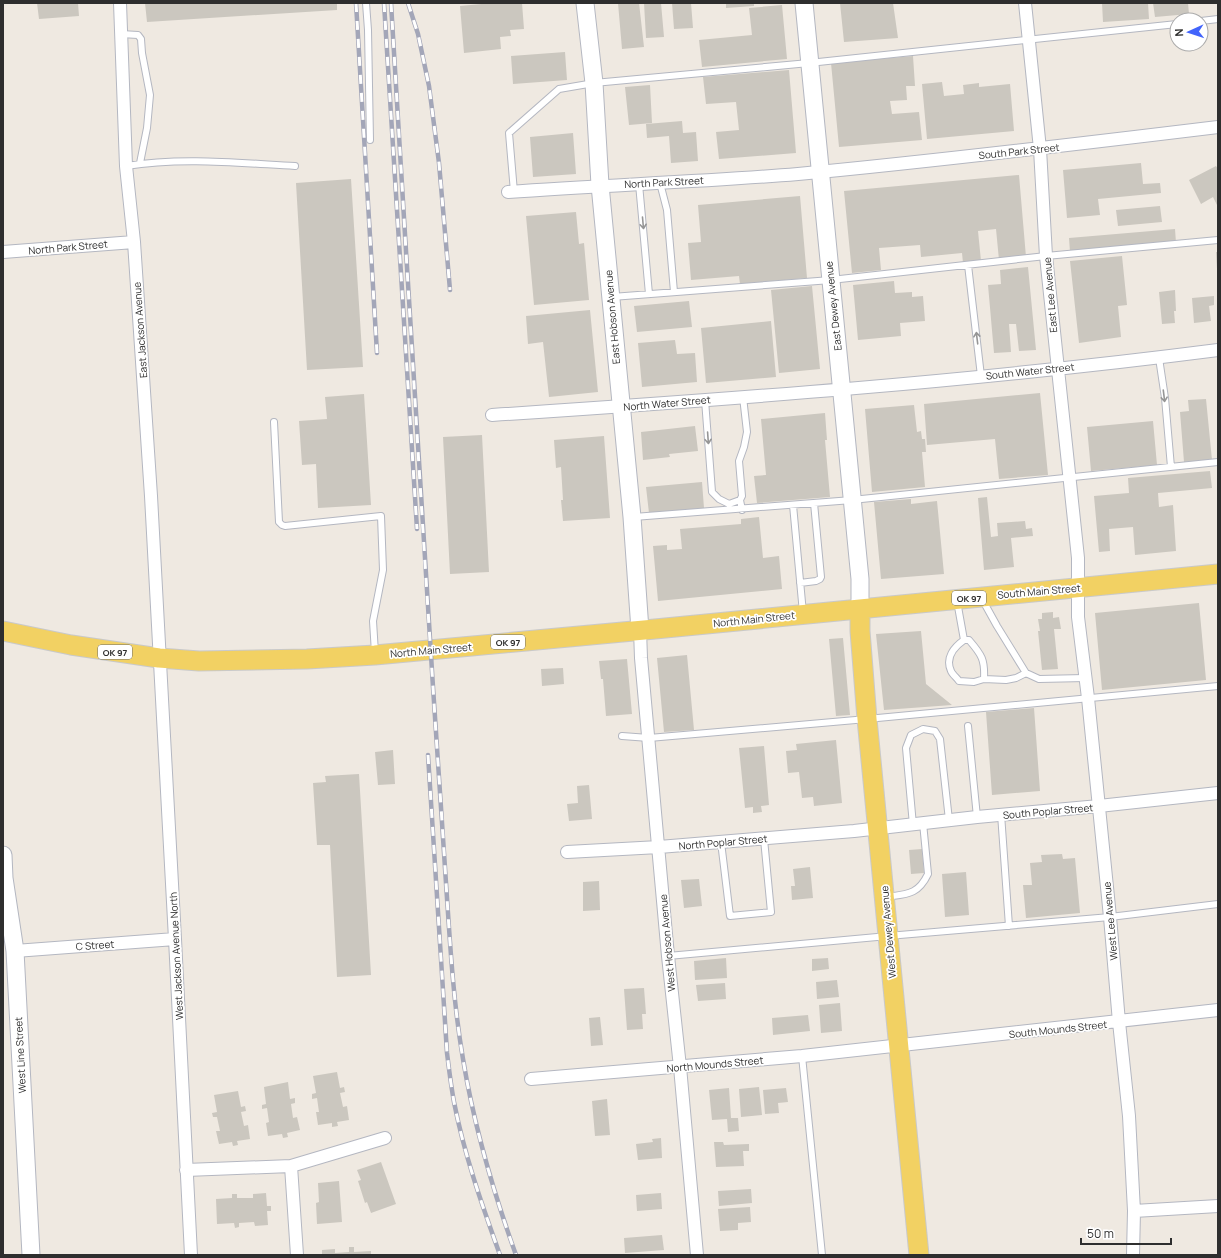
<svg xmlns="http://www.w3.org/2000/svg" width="1221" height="1258" font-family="Manrope,sans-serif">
	<rect width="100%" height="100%" fill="#efe9e1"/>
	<!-- building -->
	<path fill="#cbc7bf" d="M 37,3 L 78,3 L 79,16 L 39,19 Z
		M 145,3 L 337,3 L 337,10 L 147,22 Z
		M 492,3 L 522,3 L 524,29 L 510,30 L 511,36 L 500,37 L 501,49 L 464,53 L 460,6 Z
		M 618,3 L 639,3 L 644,47 L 622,49 Z
		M 644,3 L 661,3 L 664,37 L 646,38 Z
		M 672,3 L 691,3 L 693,28 L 674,29 Z
		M 726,3 L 754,3 L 754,6 L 726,8 Z
		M 840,3 L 893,3 L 898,38 L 844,42 Z
		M 1102,3 L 1148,3 L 1149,19 L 1103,22 Z
		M 1153,3 L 1188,3 L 1189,14 L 1155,17 Z
		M 782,5 L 787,59 L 702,67 L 699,40 L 752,35 L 749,8 Z
		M 565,52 L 567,80 L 513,84 L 511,56 Z
		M 913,56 L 915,86 L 906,86 L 907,100 L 890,101 L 892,114 L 919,112 L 922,140 L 839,147 L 831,63 Z
		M 789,70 L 796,153 L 719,159 L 716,132 L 739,130 L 736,102 L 706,104 L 703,77 Z
		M 942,82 L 944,96 L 964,94 L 963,85 L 979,83 L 979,87 L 1010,84 L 1014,131 L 927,139 L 922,84 Z
		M 650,85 L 652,123 L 629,125 L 625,87 Z
		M 682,121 L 683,133 L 696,132 L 698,161 L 671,163 L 669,136 L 647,138 L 646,124 Z
		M 573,133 L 576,174 L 533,177 L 530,137 Z
		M 1141,163 L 1143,184 L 1160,183 L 1161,193 L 1098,199 L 1100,215 L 1067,218 L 1063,170 Z
		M 1216,166 L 1218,169 L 1218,207 L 1213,197 L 1201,204 L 1189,180 Z
		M 1019,175 L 1026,257 L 999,260 L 996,229 L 978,231 L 981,261 L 963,263 L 962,253 L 921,257 L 920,245 L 879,248 L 881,270 L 852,273 L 844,191 Z
		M 351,179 L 363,367 L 307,370 L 296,183 Z
		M 800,196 L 807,278 L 740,284 L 739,276 L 691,280 L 688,243 L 701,242 L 698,205 Z
		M 1160,206 L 1162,222 L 1118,226 L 1116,210 Z
		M 576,212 L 579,244 L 584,243 L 589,300 L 534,305 L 526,216 Z
		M 1175,229 L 1176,243 L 1070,252 L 1069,238 Z
		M 1216,252 L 1218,252 L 1218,269 L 1217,269 Z
		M 1122,256 L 1127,305 L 1118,306 L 1121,337 L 1079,343 L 1070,261 Z
		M 1028,267 L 1036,350 L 1019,351 L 1016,324 L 1009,324 L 1011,352 L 994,353 L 988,285 L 1001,284 L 1000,270 Z
		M 894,281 L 895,293 L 912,292 L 912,297 L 923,296 L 925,321 L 900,323 L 901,336 L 858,340 L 853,285 Z
		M 812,286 L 820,369 L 779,373 L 771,290 Z
		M 1175,290 L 1176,311 L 1174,311 L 1175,323 L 1162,324 L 1159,292 Z
		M 1214,296 L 1214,305 L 1209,306 L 1211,321 L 1194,323 L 1192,298 Z
		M 689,301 L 692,327 L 637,332 L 634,306 Z
		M 590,310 L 598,392 L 549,397 L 543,342 L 528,344 L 526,316 Z
		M 771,321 L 776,377 L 706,383 L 701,328 Z
		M 675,340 L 677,354 L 695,353 L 697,382 L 642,387 L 638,343 Z
		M 1040,393 L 1048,475 L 999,479 L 995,439 L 927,445 L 924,404 Z
		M 364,394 L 371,505 L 318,508 L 316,464 L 302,465 L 299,421 L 327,419 L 325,397 Z
		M 1206,399 L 1212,460 L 1184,462 L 1180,412 L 1189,411 L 1188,400 Z
		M 914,405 L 917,432 L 921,431 L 922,439 L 925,439 L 926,452 L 922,452 L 925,487 L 872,492 L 865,409 Z
		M 825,413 L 827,440 L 825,440 L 830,497 L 757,503 L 754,476 L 766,475 L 761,419 Z
		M 1153,421 L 1157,465 L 1091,471 L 1087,427 Z
		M 695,426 L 698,451 L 669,454 L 670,457 L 643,460 L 641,432 Z
		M 482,435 L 489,572 L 450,574 L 443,437 Z
		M 604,436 L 610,518 L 563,521 L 561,500 L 563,500 L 561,467 L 556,468 L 554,440 Z
		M 1210,471 L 1212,488 L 1158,493 L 1159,507 L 1173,505 L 1176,551 L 1135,555 L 1133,527 L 1109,529 L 1110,551 L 1099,552 L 1094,496 L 1129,493 L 1128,478 Z
		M 702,482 L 704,508 L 649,513 L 646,487 Z
		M 987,497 L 991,537 L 998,536 L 997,523 L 1025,521 L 1026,529 L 1032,528 L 1033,536 L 1011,538 L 1014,567 L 984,570 L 978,498 Z
		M 911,499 L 911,504 L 937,501 L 944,574 L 881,579 L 874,502 Z
		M 759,517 L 763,558 L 779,556 L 782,589 L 658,601 L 653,546 L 667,545 L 667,550 L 682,549 L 680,529 L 741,524 L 741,519 Z
		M 1199,603 L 1206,680 L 1102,690 L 1095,613 Z
		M 1053,612 L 1053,618 L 1059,617 L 1061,629 L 1054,629 L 1058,669 L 1042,670 L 1038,631 L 1040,631 L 1038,619 L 1042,619 L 1042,613 Z
		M 921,631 L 926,684 L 952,705 L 884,710 L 876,634 Z
		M 843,638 L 850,715 L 836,716 L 829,639 Z
		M 687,655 L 694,730 L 664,732 L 657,658 Z
		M 627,659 L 632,714 L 606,716 L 603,679 L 601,679 L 599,661 Z
		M 563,668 L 564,684 L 542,686 L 541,669 Z
		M 1034,708 L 1040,791 L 992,795 L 986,712 Z
		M 836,740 L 842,803 L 814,806 L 813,797 L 802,798 L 799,772 L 788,773 L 786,751 L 797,750 L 796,744 Z
		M 764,746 L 769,805 L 761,806 L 762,812 L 753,813 L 753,807 L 745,808 L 739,748 Z
		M 393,750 L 395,784 L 378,785 L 375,752 Z
		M 359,774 L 371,975 L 337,977 L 330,845 L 317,845 L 313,783 L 326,782 L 325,776 Z
		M 589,785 L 592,819 L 569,821 L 567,804 L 578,803 L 577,786 Z
		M 922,849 L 924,873 L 911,874 L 909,850 Z
		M 1062,854 L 1063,859 L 1075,858 L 1080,913 L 1026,918 L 1023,885 L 1032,885 L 1030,863 L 1042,862 L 1041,855 Z
		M 810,867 L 813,898 L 792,900 L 791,886 L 795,886 L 793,869 Z
		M 966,872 L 969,915 L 945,917 L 942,874 Z
		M 699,879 L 702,906 L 684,908 L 681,880 Z
		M 599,881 L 600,910 L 583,911 L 583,882 Z
		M 726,958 L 727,978 L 695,980 L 694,961 Z
		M 828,958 L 829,969 L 812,971 L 812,959 Z
		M 837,980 L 839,997 L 817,999 L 816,982 Z
		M 725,983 L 726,999 L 698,1001 L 696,985 Z
		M 644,988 L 646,1014 L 642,1014 L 643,1029 L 627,1030 L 624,989 Z
		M 840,1003 L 842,1031 L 821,1033 L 819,1005 Z
		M 808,1015 L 810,1031 L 773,1035 L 772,1018 Z
		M 600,1017 L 603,1045 L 591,1046 L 589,1018 Z
		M 337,1072 L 340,1088 L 344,1087 L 345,1092 L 340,1093 L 343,1107 L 347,1106 L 349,1120 L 337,1122 L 338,1126 L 332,1127 L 332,1123 L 318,1125 L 316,1112 L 319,1112 L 317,1098 L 312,1099 L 312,1094 L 316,1093 L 313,1076 Z
		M 288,1082 L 290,1099 L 295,1098 L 295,1103 L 291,1104 L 293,1118 L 297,1117 L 300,1130 L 287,1133 L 288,1137 L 283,1138 L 282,1134 L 268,1136 L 266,1123 L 269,1122 L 267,1108 L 262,1109 L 262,1105 L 266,1104 L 264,1087 Z
		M 759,1087 L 762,1115 L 741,1117 L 739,1089 Z
		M 729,1088 L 731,1118 L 738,1118 L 739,1131 L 728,1132 L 727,1119 L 712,1120 L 709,1090 Z
		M 786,1088 L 788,1102 L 778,1103 L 779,1113 L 765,1114 L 763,1090 Z
		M 238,1091 L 241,1107 L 245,1106 L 246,1111 L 241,1112 L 244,1126 L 248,1125 L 250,1139 L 237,1141 L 238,1145 L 233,1146 L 232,1142 L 219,1144 L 216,1131 L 220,1131 L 217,1117 L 213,1117 L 212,1113 L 217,1112 L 214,1095 Z
		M 607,1099 L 610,1135 L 595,1136 L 592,1101 Z
		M 661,1138 L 662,1158 L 638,1160 L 636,1144 L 653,1142 L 652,1139 Z
		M 714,1142 L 723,1142 L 724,1145 L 749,1144 L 749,1151 L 743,1151 L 744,1166 L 716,1167 Z
		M 381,1162 L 396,1204 L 371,1213 L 367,1202 L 365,1203 L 358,1181 L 361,1180 L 357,1170 Z
		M 339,1181 L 342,1222 L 317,1224 L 316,1203 L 319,1202 L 318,1183 Z
		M 751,1189 L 752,1203 L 719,1206 L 718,1191 Z
		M 266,1193 L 267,1206 L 271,1206 L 271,1211 L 267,1211 L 268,1225 L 255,1226 L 254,1222 L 239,1223 L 239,1227 L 235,1228 L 234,1223 L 217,1224 L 216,1199 L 232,1198 L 232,1194 L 237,1194 L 237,1198 L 253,1198 L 253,1194 Z
		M 661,1193 L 662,1209 L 637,1211 L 636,1195 Z
		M 750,1207 L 751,1222 L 738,1223 L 738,1230 L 720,1231 L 718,1209 Z
		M 662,1235 L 664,1250 L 625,1253 L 624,1238 Z
		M 349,1247 L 354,1247 L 354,1252 L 371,1251 L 371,1255 L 322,1255 L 322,1250 L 335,1249 L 335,1253 L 349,1252 Z"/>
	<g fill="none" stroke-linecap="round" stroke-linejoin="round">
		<defs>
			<path id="lane" d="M 366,3 L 368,30 L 370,140
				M 1201,21 L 1218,19
				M 121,34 L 138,35 L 141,39 L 142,53 L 150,95 L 147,128 L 140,163
				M 126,166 C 181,157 239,163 295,166
				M 660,183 L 667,210 L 674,292
				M 639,184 L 649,294
				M 514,192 L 509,133 L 559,89 L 594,83 L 809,63 L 1177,24
				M 968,265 L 981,376
				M 612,297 L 831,280 L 1046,256 L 1218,240
				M 1159,358 L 1165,398 L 1171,467
				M 705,400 L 712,492 L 719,499 L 729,504 L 740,500
				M 274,422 L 279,522 L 282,525 L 285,526 L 381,516 L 383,570 L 373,621 L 375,653
				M 793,505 L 803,613
				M 742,510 L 740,500 L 742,496 L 739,461 L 744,447 L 747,432 L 743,397
				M 634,517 L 852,500 L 1218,462
				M 800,583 L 816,581 L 820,579 L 821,577 L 814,503
				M 982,599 L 997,626 L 1026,673 L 1039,679 L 1085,678
				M 957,601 L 964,640 C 954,647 945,658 951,671 C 952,674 957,678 959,681 L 974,682 L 984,679 L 1006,680 L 1016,678 L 1026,673
				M 964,640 L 969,640 C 982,655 985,660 984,679
				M 968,726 L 977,817
				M 622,736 L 649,738 L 867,719 L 1218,686
				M 1001,814 L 1009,926
				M 913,825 L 906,748 L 911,735 L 923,729 L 935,731 L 940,739 L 949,820
				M 721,842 L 730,916 L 771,912 L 764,839
				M 886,897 C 907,894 918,895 928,874 L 923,823
				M 668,956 L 888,936 L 1110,917 L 1218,904
				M 802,1056 L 822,1255"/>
			<path id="street" d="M 120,3 L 126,166 L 134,242 L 151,496 L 175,939 L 191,1255
				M 1025,3 L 1040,149 L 1046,256 L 1078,558 L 1078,617 L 1088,698 L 1110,917 L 1119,1022 L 1129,1116 L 1134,1211 L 1133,1255
				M 508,192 C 604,185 701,182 798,174 C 938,161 1078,144 1218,127
				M 3,252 L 134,242
				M 492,415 C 735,399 977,381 1218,350
				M 640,630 L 641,658 L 668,956 L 680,1067 L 697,1255
				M 567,852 L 659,847 L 854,831 L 977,817 L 1099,806 L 1218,793
				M 15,951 L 175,939
				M 531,1079 L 802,1056 L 1218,1010
				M 291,1166 L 297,1255
				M 186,1170 L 291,1166 L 385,1138
				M 1134,1211 L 1218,1206"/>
			<path id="secondary" d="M 585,3 L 594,83 L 600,185 L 632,517 L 640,630
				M 804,3 L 860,579 L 860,609
				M 3,855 L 4,878 L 15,951 L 31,1255"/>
			<path id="primary" d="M 860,609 L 860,631 L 867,719 L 919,1255
				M 3,631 L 71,645 L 159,658 L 199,661 L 307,659 L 375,655 L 655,629 L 1218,574"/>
		</defs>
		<!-- lane casing -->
		<use href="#lane" stroke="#b4b7c1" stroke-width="8"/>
		<!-- street casing -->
		<use href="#street" stroke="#b4b7c1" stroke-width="14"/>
		<!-- secondary casing -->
		<use href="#secondary" stroke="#b4b7c1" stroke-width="19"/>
		<!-- primary casing -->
		<use href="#primary" stroke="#c9c9c9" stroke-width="21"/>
		<!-- lane -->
		<use href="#lane" stroke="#fff" stroke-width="6"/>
		<!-- street -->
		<use href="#street" stroke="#fff" stroke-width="12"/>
		<!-- secondary -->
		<use href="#secondary" stroke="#fff" stroke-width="17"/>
		<!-- primary -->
		<use href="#primary" stroke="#f2d163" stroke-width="19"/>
		<defs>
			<path id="rail" d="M 356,3 L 377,353
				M 384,3 L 417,529
				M 391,3 C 405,231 418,459 433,687 C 437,752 442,817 446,883 C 450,942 453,1001 463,1059 C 474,1126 493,1191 516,1255
				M 408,3 L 418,34 L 429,86 L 439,163 L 450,290
				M 428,755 L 447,1053 C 449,1069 451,1086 454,1102 C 464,1154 482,1205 500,1255"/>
		</defs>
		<!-- rail casing -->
		<use href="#rail" stroke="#a3a6b8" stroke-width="4.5"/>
		<!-- rail -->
		<use href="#rail" stroke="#fff" stroke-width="3" stroke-dasharray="9" stroke-linecap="butt"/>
	</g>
	<!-- one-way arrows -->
	<defs><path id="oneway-shaft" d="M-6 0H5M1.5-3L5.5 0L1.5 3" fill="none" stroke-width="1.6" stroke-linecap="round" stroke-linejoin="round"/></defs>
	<g stroke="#969696">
		<use href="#oneway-shaft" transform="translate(643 223) rotate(85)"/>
		<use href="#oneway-shaft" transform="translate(977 338) rotate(-97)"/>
		<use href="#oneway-shaft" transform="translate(1164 396) rotate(83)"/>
		<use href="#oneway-shaft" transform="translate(708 438) rotate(86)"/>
	</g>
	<g text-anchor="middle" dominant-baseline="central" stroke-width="3.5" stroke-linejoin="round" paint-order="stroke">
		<!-- shield labels -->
		<g fill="#fff" stroke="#6d6d6d" stroke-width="1">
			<rect x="952" y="591" width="34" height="14" rx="3"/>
			<rect x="491" y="635" width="34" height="14" rx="3"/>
			<rect x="98" y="645" width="34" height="14" rx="3"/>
		</g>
		<g font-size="9" font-weight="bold" fill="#2e2e2e">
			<text x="969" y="598">OK 97</text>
			<text x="508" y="642">OK 97</text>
			<text x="115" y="652">OK 97</text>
		</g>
		<!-- street labels -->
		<g font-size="10" fill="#2e2e2e" stroke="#fff">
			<text transform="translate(1019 151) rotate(-6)">South Park Street</text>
			<text transform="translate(664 182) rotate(-3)">North Park Street</text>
			<text transform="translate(68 247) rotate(-5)">North Park Street</text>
			<text transform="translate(1050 295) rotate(-95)">East Lee Avenue</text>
			<text transform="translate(833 306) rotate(-96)">East Dewey Avenue</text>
			<text transform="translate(612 317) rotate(-95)">East Hobson Avenue</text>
			<text transform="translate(140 330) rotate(-94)">East Jackson Avenue</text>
			<text transform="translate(1030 371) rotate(-6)">South Water Street</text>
			<text transform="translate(667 403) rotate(-5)">North Water Street</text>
			<text transform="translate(1039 591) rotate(-5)">South Main Street</text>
			<text transform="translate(754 619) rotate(-6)">North Main Street</text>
			<text transform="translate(431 650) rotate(-5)">North Main Street</text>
			<text transform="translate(1048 811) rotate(-5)">South Poplar Street</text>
			<text transform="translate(723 842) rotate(-5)">North Poplar Street</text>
			<text transform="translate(1110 921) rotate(-95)">West Lee Avenue</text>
			<text transform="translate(888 932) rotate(-95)">West Dewey Avenue</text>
			<text transform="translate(667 943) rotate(-95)">West Hobson Avenue</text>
			<text transform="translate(95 945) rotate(-4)">C Street</text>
			<text transform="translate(176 956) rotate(-93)">West Jackson Avenue North</text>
			<text transform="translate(1058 1029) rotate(-6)">South Mounds Street</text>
			<text transform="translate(20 1055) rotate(-93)">West Line Street</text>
			<text transform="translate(715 1064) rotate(-5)">North Mounds Street</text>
		</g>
	</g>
	<!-- border -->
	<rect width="1221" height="1258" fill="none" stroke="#2e2e2e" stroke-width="8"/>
	<!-- north arrow -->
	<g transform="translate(1189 32) rotate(267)"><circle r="19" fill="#ffffff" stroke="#ababab"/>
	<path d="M0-3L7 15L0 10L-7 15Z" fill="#4264fb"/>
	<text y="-6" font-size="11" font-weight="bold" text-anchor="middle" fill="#2e2e2e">N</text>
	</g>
	<!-- scale -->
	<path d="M1081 1238v6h90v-6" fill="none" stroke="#2e2e2e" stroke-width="2"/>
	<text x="1087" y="1238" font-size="12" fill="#2e2e2e" stroke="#ffffff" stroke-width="3" paint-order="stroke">50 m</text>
</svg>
